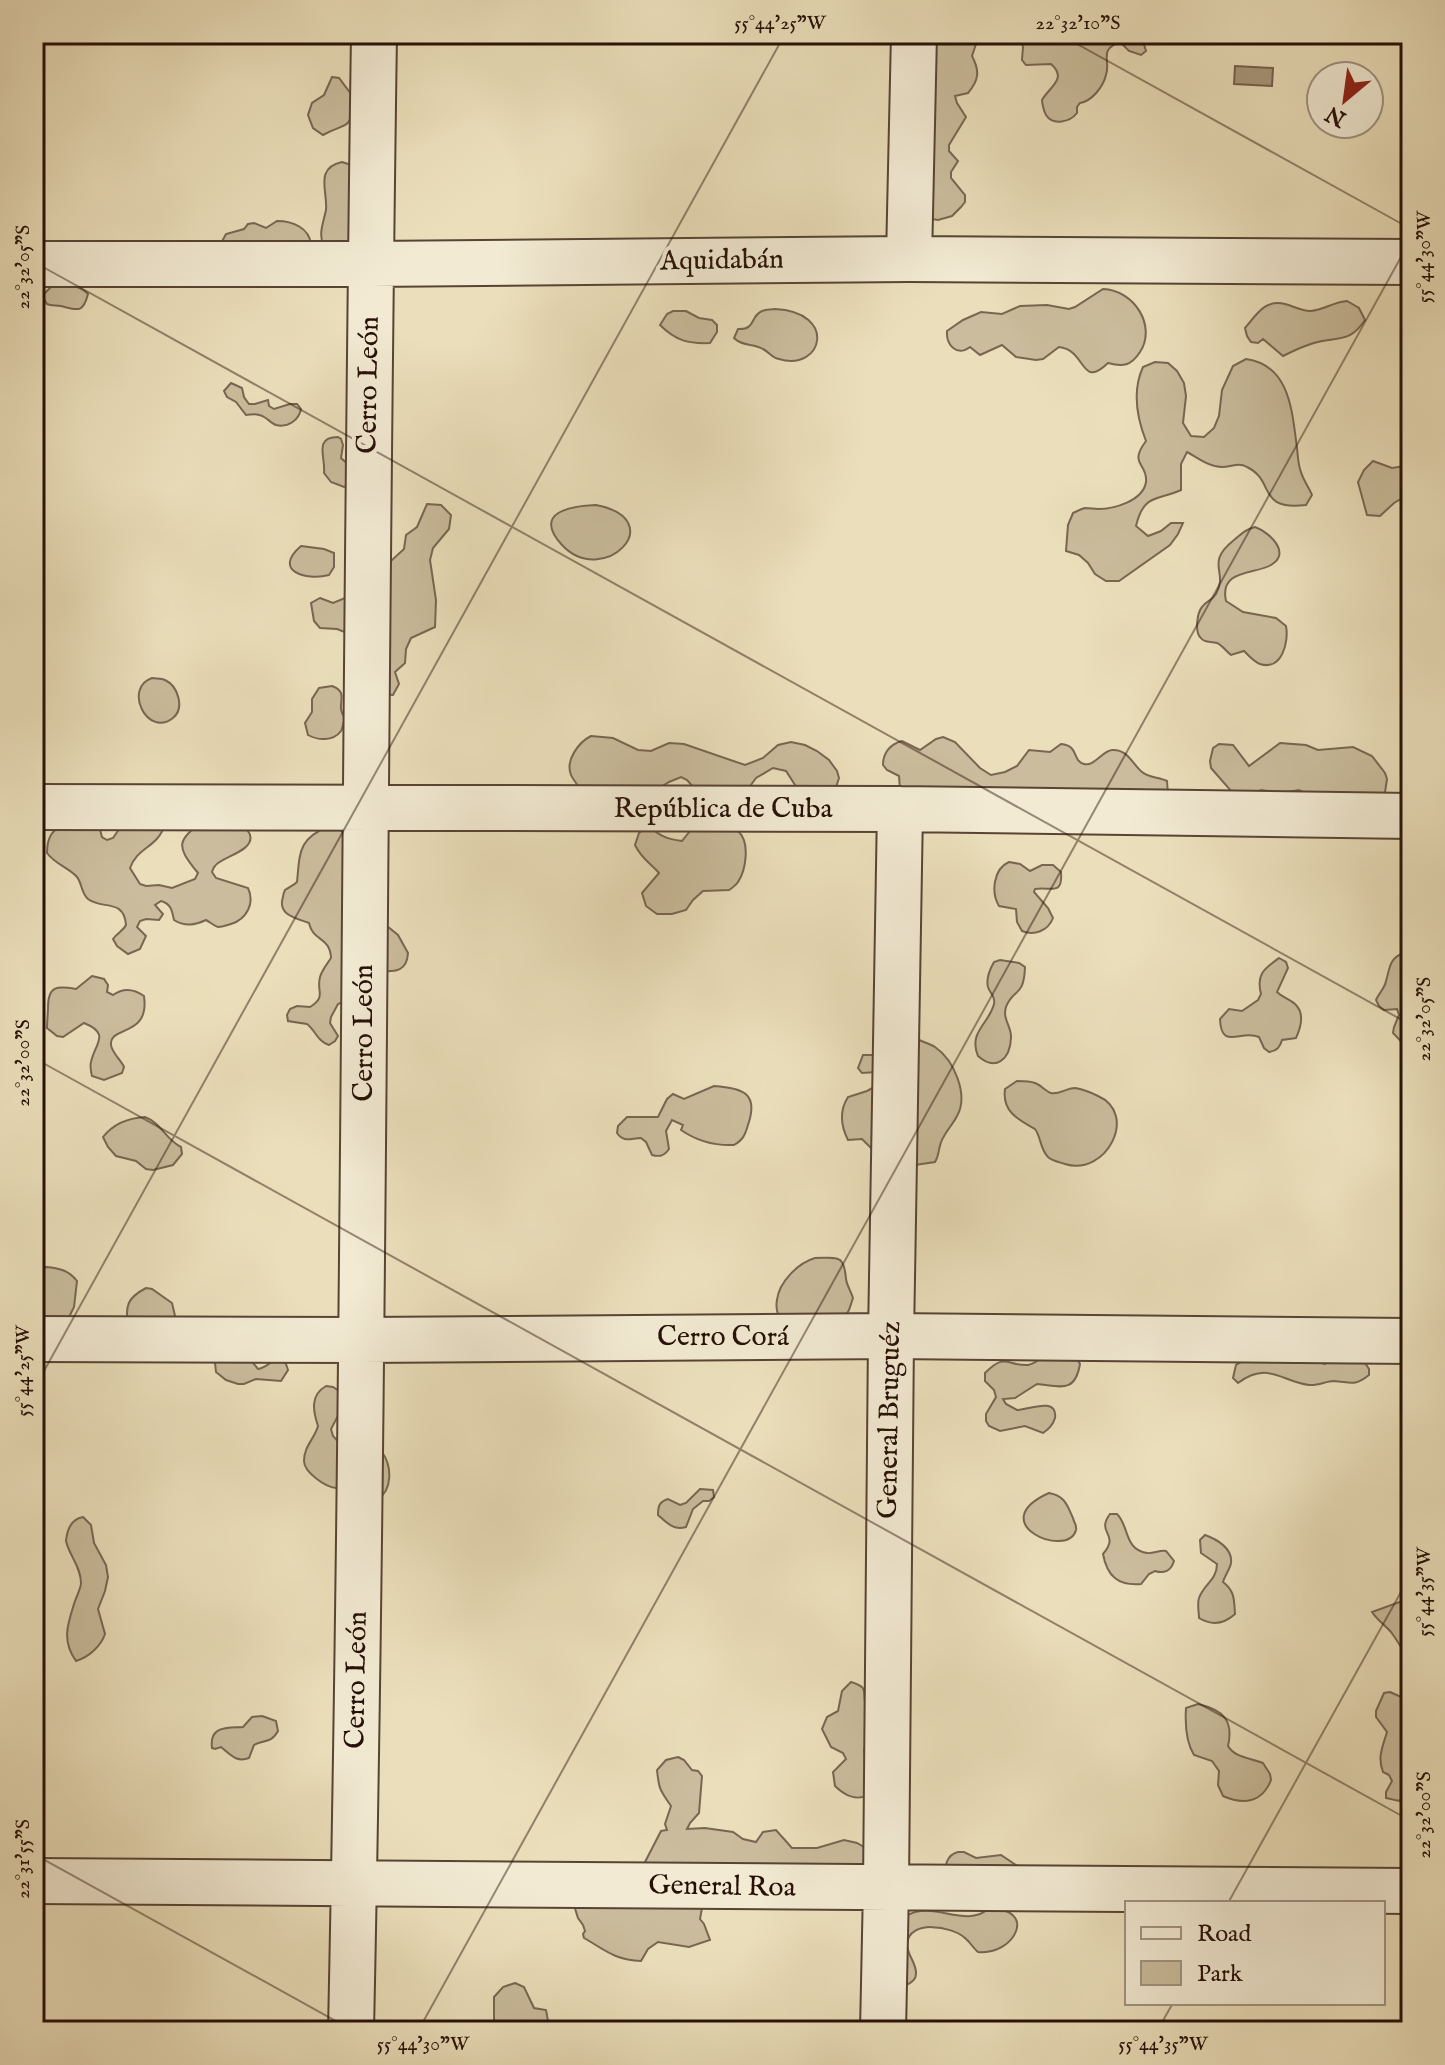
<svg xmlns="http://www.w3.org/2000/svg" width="1445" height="2065" font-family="'IM FELL English',serif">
	<rect width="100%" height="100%" fill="#ebdfbb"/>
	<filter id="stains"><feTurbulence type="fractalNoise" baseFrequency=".0025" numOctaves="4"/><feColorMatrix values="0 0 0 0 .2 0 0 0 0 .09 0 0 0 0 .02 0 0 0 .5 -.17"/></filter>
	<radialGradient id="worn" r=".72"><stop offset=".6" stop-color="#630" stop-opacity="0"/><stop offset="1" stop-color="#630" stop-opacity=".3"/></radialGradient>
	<!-- green -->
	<path fill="#cabc9c" stroke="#786652" stroke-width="2" d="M 906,34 L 1137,34 L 1142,38 L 1146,51 L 1141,55 L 1129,51 L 1120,42 C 1098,50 1111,60 1106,75 C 1103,87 1092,101 1080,103 L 1077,107 L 1077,113 C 1070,122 1053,126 1046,115 C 1044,112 1042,103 1042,100 C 1049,87 1068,79 1051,64 L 1026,65 L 1022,60 L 1023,47 L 1021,41 L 1014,38 L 1008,39 L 995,43 L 989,41 L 976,44 L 972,56 C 980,71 979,80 968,93 L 955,96 L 957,103 L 966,117 L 949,145 L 949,151 L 958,161 L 951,172 L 951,178 L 965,195 L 965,202 L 961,207 L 952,216 L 938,220 L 919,217 Z
		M 332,77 L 339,78 L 354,98 C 350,132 349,121 323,135 L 313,128 L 308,115 L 312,103 L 324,95 Z
		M 342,162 L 354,166 L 367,243 L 324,248 C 318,234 323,224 326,210 C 328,192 314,168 342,162 Z
		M 277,221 C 293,221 309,228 311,244 L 220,245 L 226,234 L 244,229 L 248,224 L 254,223 L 266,228 Z
		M 58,285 C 69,285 79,285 88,294 C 83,314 77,310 61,306 C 56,305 51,306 47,304 L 42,296 L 51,287 Z
		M 1103,289 C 1134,290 1157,326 1140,352 C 1131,366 1123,367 1108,363 C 1080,390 1087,350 1059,347 L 1043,359 L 1036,360 L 1016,357 L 1002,345 L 980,355 L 970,347 C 957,357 946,345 947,331 L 963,320 L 981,312 L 1002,314 L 1020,306 L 1047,305 L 1069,309 L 1075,307 Z
		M 1347,301 L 1359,308 L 1365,320 C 1349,344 1338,336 1314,343 C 1303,346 1293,351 1283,356 L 1263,339 L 1258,343 L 1251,342 L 1247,336 L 1245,328 C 1257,314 1265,299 1285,304 C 1293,306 1302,311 1310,311 C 1322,311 1333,302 1347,301 Z
		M 775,309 C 838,312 823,372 779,359 C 772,358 769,352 763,349 C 753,343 743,347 734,338 L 738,329 C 756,330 750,316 762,311 C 766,309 771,310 775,309 Z
		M 673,311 L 686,311 L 699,318 L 712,320 L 717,325 L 717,332 L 710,343 C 689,344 676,341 660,325 L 667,314 Z
		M 1246,359 C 1290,365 1292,411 1297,448 C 1298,456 1298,465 1301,472 C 1303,480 1309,487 1312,495 L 1306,505 C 1256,511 1276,481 1247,467 C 1238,462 1232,467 1222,467 C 1209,467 1198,458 1187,452 L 1181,464 L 1181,490 C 1157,501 1144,493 1136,526 L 1148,536 L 1161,531 L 1171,523 L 1183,523 L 1178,534 L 1170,545 L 1119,581 L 1106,581 L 1095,574 L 1088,563 L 1079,555 L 1066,551 L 1068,525 L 1073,513 C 1077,511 1081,509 1085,508 C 1090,508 1094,509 1098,509 C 1114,509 1143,501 1146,482 C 1148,463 1128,465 1146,441 C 1137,418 1132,391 1143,367 L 1155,362 L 1168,363 L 1177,371 L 1184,383 L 1186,396 L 1183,423 L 1191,436 L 1204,437 L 1214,428 L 1219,416 L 1222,390 L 1233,366 Z
		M 231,383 L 242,388 L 244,397 L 249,404 L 255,404 L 268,400 L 269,406 L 274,409 L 290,404 L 297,404 L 301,409 C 299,420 288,428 276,425 C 270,423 266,416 259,415 C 255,413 250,415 246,415 L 236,402 L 227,397 L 224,391 Z
		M 338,437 L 341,439 L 343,445 L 341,458 L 350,466 L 347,486 L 344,487 L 331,482 L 324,473 C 326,458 313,437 338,437 Z
		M 1373,461 L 1392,468 L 1405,466 L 1411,471 L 1411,493 L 1394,503 L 1380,516 L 1367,515 L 1358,482 L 1364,470 Z
		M 427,504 L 441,505 L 451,515 L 449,529 L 433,548 L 430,560 L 436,600 L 435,627 L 411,638 L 406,649 L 405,663 L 395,672 L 399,684 L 393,695 L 381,694 L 378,567 L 391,561 L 404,549 L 406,535 L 417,527 Z
		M 596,505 C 672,520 603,589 562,545 C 532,512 571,506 596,505 Z
		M 1255,527 C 1269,532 1292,553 1271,565 C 1254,575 1219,569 1226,601 L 1243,612 L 1276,618 L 1286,626 C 1289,642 1282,671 1260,664 C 1254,662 1248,655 1244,651 L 1231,655 C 1226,651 1222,645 1217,643 C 1210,641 1204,643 1200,637 C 1195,631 1197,613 1202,607 C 1206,601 1212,601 1216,594 C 1229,571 1204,564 1234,540 C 1241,534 1246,529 1255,527 Z
		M 301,546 L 324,549 L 334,553 L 334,567 L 329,575 C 306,581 272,571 301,546 Z
		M 320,598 L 333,603 L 345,598 L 356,600 L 347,633 L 337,629 L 320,628 L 314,621 L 311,603 Z
		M 152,678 C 156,679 161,678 165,680 C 178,686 185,708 173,718 C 147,738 123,688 152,678 Z
		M 332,686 C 351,693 334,705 345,718 C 344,720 342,730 341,731 C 333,742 317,740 308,735 L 305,723 L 312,712 L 312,699 L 319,688 Z
		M 591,736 L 613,738 L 638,750 L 651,751 L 669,743 L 684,744 L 745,765 L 763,758 L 778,745 L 791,742 L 805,745 L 817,751 L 829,760 L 837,771 L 839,778 L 835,790 L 797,788 L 786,771 L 773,768 L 756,778 L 748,789 L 695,789 L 687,780 L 681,777 L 669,782 L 653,792 L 582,792 C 579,786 573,780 571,775 C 565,760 579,742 591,736 Z
		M 943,737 L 955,742 L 980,768 L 991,775 L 1005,772 L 1017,766 L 1029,750 L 1050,752 L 1061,744 C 1080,746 1071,760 1084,764 C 1094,767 1102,751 1112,750 C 1128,749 1132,764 1142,772 C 1149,778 1159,777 1167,781 L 1168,795 L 900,790 L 899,776 L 887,770 L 883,765 C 883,753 890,744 902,741 L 920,750 L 936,739 Z
		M 1280,743 L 1306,745 L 1318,750 L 1353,747 L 1372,756 L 1385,773 L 1387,779 L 1384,799 L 1305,793 L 1299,790 L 1271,795 L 1267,791 L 1261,790 L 1250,797 L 1231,791 L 1211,768 L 1210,761 L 1213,748 L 1219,744 L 1233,745 L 1249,766 Z
		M 205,819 L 242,824 C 243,825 250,833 250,835 C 255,851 221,857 215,866 C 213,868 213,870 212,872 L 216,878 L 248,888 C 255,903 247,919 231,924 C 228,925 221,927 218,927 C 214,926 210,922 206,920 C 195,925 185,927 174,920 C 172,910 171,904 161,901 L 155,905 L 163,914 L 159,920 L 146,919 L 140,921 L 137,927 L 146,936 L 140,949 L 128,954 L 117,946 L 113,939 C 117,933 123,931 126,925 C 124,898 102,910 88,899 C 81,893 82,883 77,877 C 68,867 56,865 47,853 C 47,818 73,826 99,826 L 102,837 L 107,840 L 113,838 L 124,822 L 165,824 C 158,848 137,847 130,868 L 140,884 L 146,886 L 159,885 L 172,888 L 195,879 L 198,873 C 174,844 178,841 205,819 Z
		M 701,823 C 712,824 730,823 739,832 C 750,843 746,870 738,882 C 736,885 732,888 729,890 L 703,891 L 693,900 L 686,910 L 672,914 L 657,914 L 646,906 L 642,893 L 659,873 C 650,863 641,858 635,845 L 639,833 L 648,825 C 659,836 667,839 682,841 L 690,831 Z
		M 329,826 L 336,827 L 347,835 L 382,922 L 398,935 L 408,953 C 407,971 396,972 381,971 L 350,999 L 338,1004 L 331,1017 L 330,1023 L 338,1036 L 335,1041 L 329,1045 C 317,1041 316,1031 307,1024 L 288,1021 L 287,1015 L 290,1009 L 297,1006 L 310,1007 C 327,996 316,992 320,977 C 322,970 327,964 331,958 C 330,936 313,942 309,923 C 296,918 277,915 283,897 C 283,894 284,892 285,890 C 289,887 294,885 297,882 C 300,852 298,839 329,826 Z
		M 1009,862 L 1020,864 L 1030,871 L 1042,865 L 1053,865 L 1061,872 C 1063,897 1050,886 1035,889 L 1034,892 L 1048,908 L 1053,918 C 1048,931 1034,936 1022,931 L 1017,922 L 1016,909 L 999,906 C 991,893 993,869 1009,862 Z
		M 1404,953 L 1411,954 L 1411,1052 L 1393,1033 L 1394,1027 L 1399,1015 L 1397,1009 L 1384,1010 L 1379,1006 L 1376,1000 C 1379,993 1385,988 1386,981 C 1390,968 1389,958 1404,953 Z
		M 1279,958 L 1286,962 L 1288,968 L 1277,992 C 1283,998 1290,999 1295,1004 C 1305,1013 1301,1027 1296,1038 L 1282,1040 C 1280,1047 1277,1051 1269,1052 L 1264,1048 L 1259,1037 C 1241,1029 1221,1051 1220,1019 L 1229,1009 L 1242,1011 L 1258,1000 L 1261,994 C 1256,974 1264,969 1279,958 Z
		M 1000,960 L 1019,963 L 1025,967 C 1024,998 1013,988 1006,1007 C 1002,1019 1012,1027 1011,1038 C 1010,1059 996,1072 978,1056 C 968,1032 989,1024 994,1004 C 996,996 990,994 988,987 C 986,979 990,969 994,962 Z
		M 92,976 L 104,979 L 108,985 L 107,992 L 113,995 C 123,988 134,989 144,996 C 150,1038 109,1025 111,1045 C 112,1053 121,1060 124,1067 L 122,1073 L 104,1080 L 92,1076 C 91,1073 90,1065 91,1062 C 95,1043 111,1034 84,1023 L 63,1037 L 57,1036 L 47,1028 C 47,1021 48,1014 48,1007 C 48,985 58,986 76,989 Z
		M 917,1039 C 923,1042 930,1044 935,1047 C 954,1060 969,1095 957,1116 C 953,1124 947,1130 943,1138 C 938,1146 940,1154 935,1162 L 908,1166 L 874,1151 L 862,1139 L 848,1140 C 841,1126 839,1111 848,1097 L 867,1091 L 878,1085 L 876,1072 L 862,1073 L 858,1068 L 863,1055 L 876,1055 Z
		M 1017,1081 C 1022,1081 1030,1081 1035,1083 C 1041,1085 1045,1091 1051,1093 C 1059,1095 1066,1088 1075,1088 C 1082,1089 1092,1093 1098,1096 C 1139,1114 1106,1177 1065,1164 C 1059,1162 1052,1161 1048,1157 C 1040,1149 1041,1137 1035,1129 C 1017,1119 1002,1111 1005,1089 Z
		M 714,1086 C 743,1088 759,1093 748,1125 C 745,1135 743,1140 734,1145 C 714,1146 697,1141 681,1130 L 683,1125 L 672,1120 L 666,1131 L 669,1149 C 664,1156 660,1157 652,1155 L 646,1142 L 641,1138 C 631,1138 624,1143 617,1133 L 618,1126 L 627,1117 L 658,1117 L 667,1099 L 673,1094 L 684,1099 Z
		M 145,1117 C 161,1123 166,1140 181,1147 L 182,1154 L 173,1165 L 153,1170 L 146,1169 L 136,1161 L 116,1156 L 108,1147 L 103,1137 C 114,1123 128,1118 145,1117 Z
		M 815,1258 C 838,1258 844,1254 846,1279 C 847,1286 851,1291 853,1298 L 849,1310 L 838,1328 L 782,1326 C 779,1317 775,1309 777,1300 C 779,1282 798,1263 815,1258 Z
		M 46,1267 C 58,1268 69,1270 77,1281 L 74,1307 L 68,1319 L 46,1323 L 39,1313 L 38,1306 L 34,1304 L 34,1277 Z
		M 146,1288 L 152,1289 L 172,1303 L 175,1316 L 170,1327 L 128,1326 C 125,1306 127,1298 146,1288 Z
		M 231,1352 L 245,1353 L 258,1369 C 267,1368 271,1359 281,1359 L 286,1364 L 288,1370 L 281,1381 L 256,1379 L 244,1384 L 238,1384 L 226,1380 L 216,1372 L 215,1363 Z
		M 1045,1355 L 1077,1359 L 1080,1364 C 1075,1394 1060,1386 1037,1384 L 1015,1398 L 1003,1399 L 1006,1404 L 1017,1410 C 1027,1410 1058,1396 1055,1418 C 1053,1425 1049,1429 1043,1433 L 1025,1426 L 1000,1431 L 989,1426 L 986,1421 L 986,1414 L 996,1397 L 994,1390 L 985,1381 L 985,1373 C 1006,1352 1006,1366 1028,1365 C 1035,1364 1040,1359 1045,1355 Z
		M 1300,1356 L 1325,1364 L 1329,1359 L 1365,1363 L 1369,1369 L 1369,1375 C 1354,1387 1350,1382 1334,1381 C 1326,1381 1318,1386 1309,1385 C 1280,1381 1268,1361 1238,1383 L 1233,1378 L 1236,1365 L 1241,1362 L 1254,1360 L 1277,1360 L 1289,1363 Z
		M 326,1386 L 333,1387 L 339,1391 L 340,1412 L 331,1429 L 333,1436 L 352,1457 L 382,1452 C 392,1466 393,1490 377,1500 C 368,1496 358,1491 348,1488 C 344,1487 340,1488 336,1488 C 325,1487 304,1472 304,1461 C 304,1446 315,1438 318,1426 C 313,1411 310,1395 326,1386 Z
		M 700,1489 L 713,1490 L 714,1497 L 709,1501 L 703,1501 L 693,1509 L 686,1527 C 674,1531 667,1523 658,1515 C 658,1506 659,1502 668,1499 L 680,1505 L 686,1503 Z
		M 1049,1493 C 1065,1496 1067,1505 1073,1518 C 1074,1523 1077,1525 1076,1530 C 1068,1560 982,1523 1049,1493 Z
		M 1110,1514 L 1117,1514 C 1129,1525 1124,1550 1147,1553 C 1153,1554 1159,1550 1166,1551 L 1174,1561 C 1171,1571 1164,1574 1155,1571 L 1149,1574 L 1141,1584 C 1118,1586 1107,1576 1103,1554 C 1121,1533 1095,1534 1110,1514 Z
		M 83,1517 L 91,1525 L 94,1543 L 106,1565 L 108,1577 L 105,1591 L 98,1609 L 105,1634 C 101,1646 89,1657 76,1661 C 61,1640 68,1623 75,1601 C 77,1595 81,1588 81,1583 C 81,1567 69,1555 66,1541 C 67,1530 71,1519 83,1517 Z
		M 1205,1535 C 1216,1539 1233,1548 1231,1563 C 1230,1569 1225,1575 1223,1582 C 1235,1591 1234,1600 1235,1614 C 1224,1624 1212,1626 1199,1618 C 1199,1612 1197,1604 1199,1598 C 1204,1584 1217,1580 1217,1564 L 1201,1553 L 1200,1540 Z
		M 1405,1600 L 1411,1602 L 1411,1655 L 1407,1655 C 1401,1648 1397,1640 1391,1632 C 1385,1625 1377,1620 1372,1612 Z
		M 851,1682 C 871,1688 861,1693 866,1705 C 867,1710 871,1712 873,1716 L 864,1751 L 865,1758 L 875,1765 L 870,1794 C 857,1802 844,1795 835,1786 L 833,1772 L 846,1759 L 843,1753 L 831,1747 L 822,1729 L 827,1717 L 838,1711 L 842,1691 Z
		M 1390,1692 L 1408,1700 C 1417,1725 1389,1722 1411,1747 L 1411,1768 L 1406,1776 L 1403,1796 L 1399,1801 L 1386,1798 L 1386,1792 L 1392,1781 L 1389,1775 L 1383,1772 C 1377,1757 1383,1746 1387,1732 L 1376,1717 L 1376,1711 L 1384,1693 Z
		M 1198,1704 C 1223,1710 1234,1720 1228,1746 C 1235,1758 1251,1758 1263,1763 L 1270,1774 L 1271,1780 C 1262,1803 1243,1805 1223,1796 L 1218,1785 L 1219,1771 L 1212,1761 L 1194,1755 C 1186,1742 1185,1724 1186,1708 Z
		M 262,1716 L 276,1721 L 278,1731 C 271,1744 264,1739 254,1745 L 249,1758 C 236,1763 230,1754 221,1747 L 215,1749 L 212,1748 C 209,1725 228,1728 243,1727 L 252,1717 Z
		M 678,1757 L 684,1760 L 692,1770 L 698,1771 L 702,1776 L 699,1813 L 690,1823 L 687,1829 L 705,1828 L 733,1832 L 743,1839 L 756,1842 L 763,1832 L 776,1830 L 792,1848 L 817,1848 L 844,1840 L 857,1843 L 881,1857 L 879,1872 L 696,1891 L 702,1908 L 700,1919 L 704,1924 L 710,1940 L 689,1947 L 658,1942 L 648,1949 L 641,1961 C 615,1960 605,1950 584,1938 L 583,1934 L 585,1931 L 583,1925 L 578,1918 L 572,1899 L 644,1864 L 661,1831 L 667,1830 L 665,1824 L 671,1806 C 660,1790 659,1790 657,1770 L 666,1760 Z
		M 958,1852 L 964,1852 L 976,1858 L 1001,1855 L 1022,1869 L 945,1877 C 945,1866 946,1855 958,1852 Z
		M 988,1909 C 1039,1907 1015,1956 978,1952 C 973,1948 970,1942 965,1938 C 952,1926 909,1919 907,1944 C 907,1955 917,1964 916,1974 C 916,1981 909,1983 904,1987 L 896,1928 C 900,1924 905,1917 910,1914 C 934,1902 967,1928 988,1909 Z
		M 515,1983 L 524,1987 L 534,2008 L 546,2010 L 548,2021 L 554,2031 L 500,2031 L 494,2019 L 494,1997 L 503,1987 Z"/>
	<!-- water -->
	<path fill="#a8997e" stroke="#74624e" stroke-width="2" d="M 1235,66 L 1273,68 L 1272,86 L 1234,84 Z"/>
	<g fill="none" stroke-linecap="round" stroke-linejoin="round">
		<defs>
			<path id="minor" d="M 909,259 L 914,34
				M 34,264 L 370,264 L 909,259 L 1411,262
				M 34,807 L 900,809 L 1411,816
				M 34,1339 L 362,1340 L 891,1336 L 1411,1341
				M 34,1881 L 1411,1891
				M 351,2031 C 365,1365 364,700 374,34
				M 883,2031 L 886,1888 L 891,1336 L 900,809"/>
		</defs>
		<!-- minor casing -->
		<use href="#minor" stroke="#574434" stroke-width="48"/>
		<!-- minor -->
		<use href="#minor" stroke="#f2ead3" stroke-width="44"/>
	</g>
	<!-- ticks -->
	<path fill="none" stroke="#261007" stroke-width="2" stroke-opacity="0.45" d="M 1059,34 L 1411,229M 34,55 L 46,34M 34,262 L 1411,1025M 34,1058 L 1411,1821M 34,1389 L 785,34M 34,1854 L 354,2031M 1228,1903 L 1411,1574M 418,2031 L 1411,239M 1157,2031 L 1173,2003"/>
	<g text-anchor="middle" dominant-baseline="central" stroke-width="8" stroke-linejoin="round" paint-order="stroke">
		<!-- street labels -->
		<g font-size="28" fill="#261007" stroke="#f2ead3">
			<text transform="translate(722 261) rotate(-1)">Aquidabán</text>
			<text transform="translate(369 385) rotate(-89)">Cerro León</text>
			<text x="723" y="809">República de Cuba</text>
			<text transform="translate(364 1033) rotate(-90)">Cerro León</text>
			<text x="723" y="1337">Cerro Corá</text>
			<text transform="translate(890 1420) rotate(-89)">General Bruguéz</text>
			<text transform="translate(357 1680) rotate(-89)">Cerro León</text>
			<text transform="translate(722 1887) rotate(1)">General Roa</text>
		</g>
	</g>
	<!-- margin -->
	<rect width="1445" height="2065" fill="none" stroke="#ebdfbb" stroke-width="88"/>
	<!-- legend -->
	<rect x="1125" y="1901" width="260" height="104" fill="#f2ead3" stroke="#a09381" stroke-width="2"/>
	<rect x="1141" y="1927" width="40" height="12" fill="#f2ead3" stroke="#a09381" stroke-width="2"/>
	<text x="1197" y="1941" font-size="24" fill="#261007">Road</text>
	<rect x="1141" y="1961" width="40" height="24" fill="#cabc9c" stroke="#a09381" stroke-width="2"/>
	<text x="1197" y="1981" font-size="24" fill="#261007">Park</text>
	<!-- north arrow -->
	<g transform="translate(1345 100) rotate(209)"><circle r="38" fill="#f2ead3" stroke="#a09381" stroke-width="2"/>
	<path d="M0-6L14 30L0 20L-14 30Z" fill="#8f2418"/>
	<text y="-12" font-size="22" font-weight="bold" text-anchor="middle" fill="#261007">N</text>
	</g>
	<rect x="44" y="44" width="1357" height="1977" fill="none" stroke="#261007" stroke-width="3"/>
	<g font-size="20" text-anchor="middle" fill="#261007">
		<text x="780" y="29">55°44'25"W</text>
		<text x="1078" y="29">22°32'10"S</text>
		<text transform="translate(1423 257) rotate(-90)" y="7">55°44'30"W</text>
		<text transform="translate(22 267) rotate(-90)" y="7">22°32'05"S</text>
		<text transform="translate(1423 1019) rotate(-90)" y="7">22°32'05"S</text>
		<text transform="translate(22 1063) rotate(-90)" y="7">22°32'00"S</text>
		<text transform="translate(22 1371) rotate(-90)" y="7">55°44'25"W</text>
		<text transform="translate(1423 1592) rotate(-90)" y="7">55°44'35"W</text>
		<text transform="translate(1423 1815) rotate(-90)" y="7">22°32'00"S</text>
		<text transform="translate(22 1859) rotate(-90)" y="7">22°31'55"S</text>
		<text x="423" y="2050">55°44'30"W</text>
		<text x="1163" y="2050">55°44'35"W</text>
	</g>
	<rect width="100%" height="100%" filter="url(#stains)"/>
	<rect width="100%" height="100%" fill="url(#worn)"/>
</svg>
